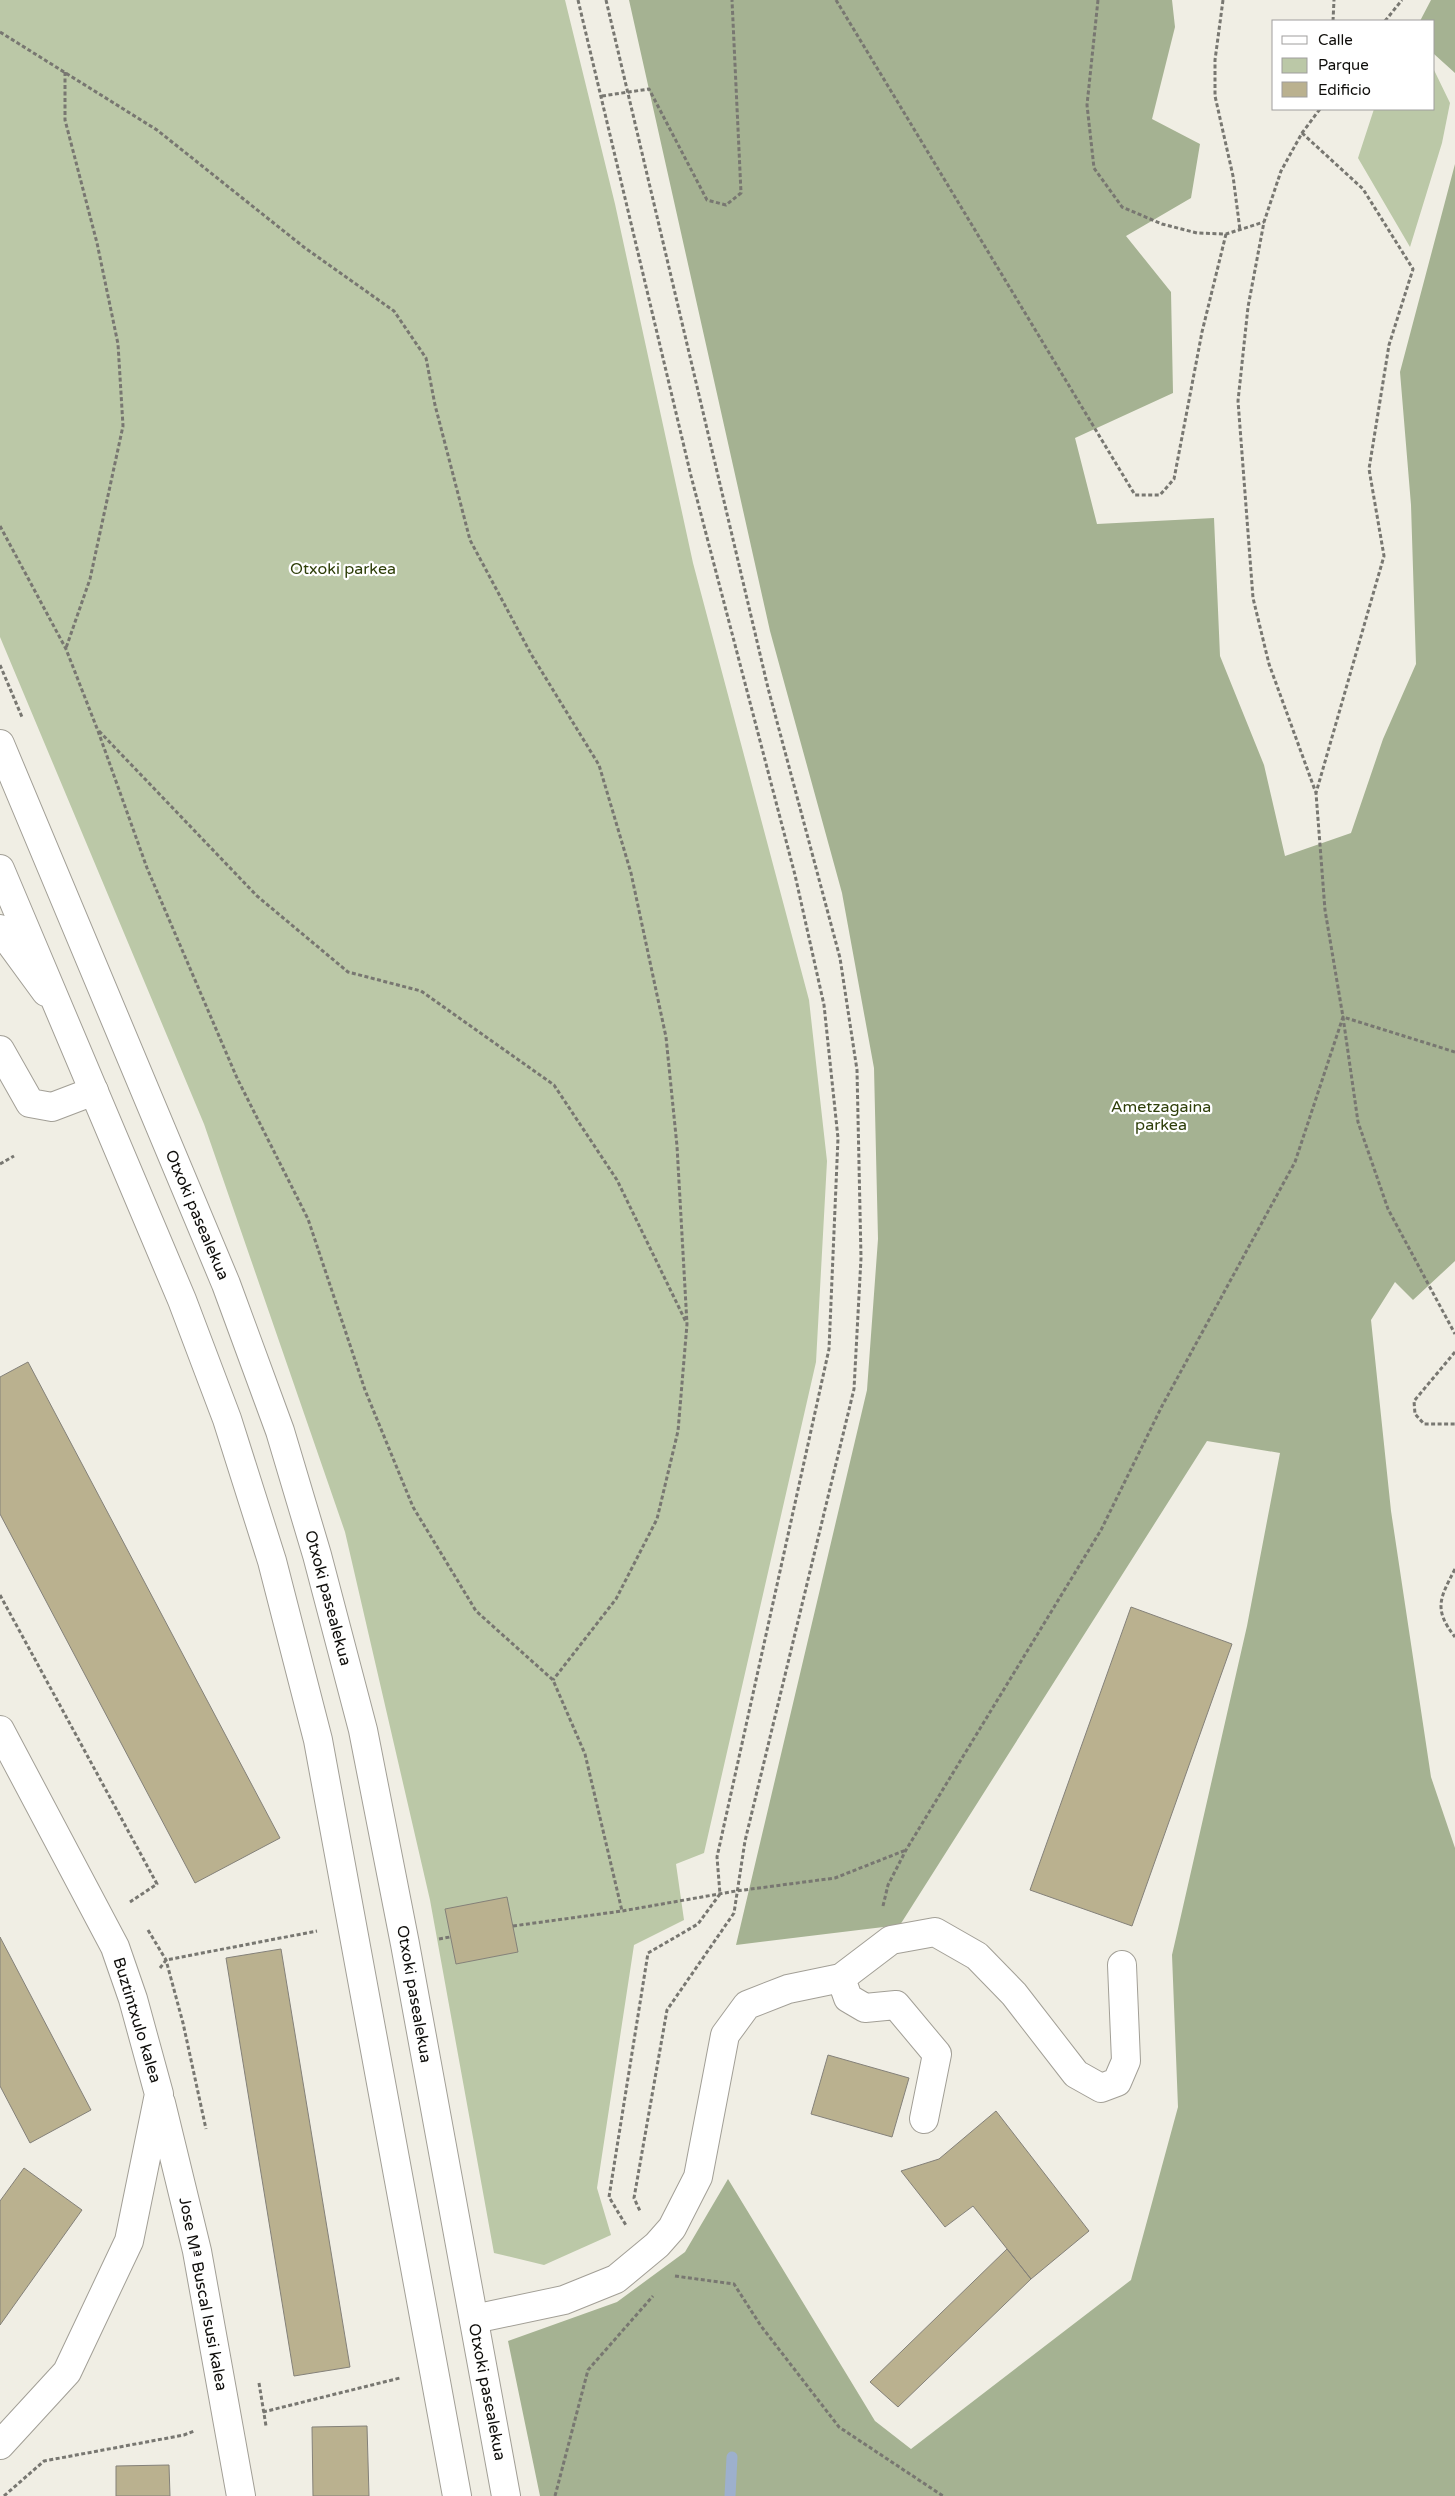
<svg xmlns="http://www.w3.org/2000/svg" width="1455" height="2496" font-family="'Varela Round',sans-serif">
	<rect width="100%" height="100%" fill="#f0eee4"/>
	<!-- green -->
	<path fill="#bbc8a7" d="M 0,0 L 565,0 L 615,204 L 693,563 L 809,1000 L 827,1161 L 816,1362 L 704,1853 L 676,1864 L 684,1920 L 634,1945 L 597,2188 L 611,2235 L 544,2265 L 494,2253 L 430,1900 L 345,1532 L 204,1124 L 0,637 Z
		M 1434,70 L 1450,103 L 1442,143 L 1410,247 L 1358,158 L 1374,109 L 1434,109 Z"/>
	<!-- forest -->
	<path fill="#a5b292" d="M 629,0 L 1172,0 L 1175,27 L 1152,119 L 1200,144 L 1191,198 L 1126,236 L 1171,292 L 1173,393 L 1075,438 L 1097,524 L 1214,518 L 1220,656 L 1264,765 L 1285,856 L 1351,833 L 1383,739 L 1416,664 L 1411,505 L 1400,372 L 1455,164 L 1455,1261 L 1413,1300 L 1395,1282 L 1371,1320 L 1391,1511 L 1431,1777 L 1455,1848 L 1455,2496 L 540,2496 L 508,2341 L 617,2302 L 685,2252 L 728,2179 L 875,2421 L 911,2449 L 1131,2280 L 1178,2107 L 1172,1955 L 1247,1626 L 1280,1453 L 1207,1441 L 900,1925 L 736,1945 L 867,1390 L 878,1239 L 874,1068 L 842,893 L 770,631 Z
		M 1431,0 L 1455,0 L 1455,73 L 1434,54 L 1434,21 L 1420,21 Z"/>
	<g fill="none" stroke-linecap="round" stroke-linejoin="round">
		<!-- stream -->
		<path stroke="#9db0cd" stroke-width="11" d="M 730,2496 L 732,2457"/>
	</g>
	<!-- building -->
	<path fill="#bab18f" stroke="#848179" d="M 28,1362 L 280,1838 L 195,1883 L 0,1514 L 0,1377 Z
		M 1131,1607 L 1232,1644 L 1132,1926 L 1030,1890 Z
		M 507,1897 L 518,1952 L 456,1964 L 445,1909 Z
		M 0,1937 L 91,2110 L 30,2143 L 0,2086 Z
		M 281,1949 L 350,2367 L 294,2376 L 226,1958 Z
		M 828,2055 L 909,2078 L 892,2137 L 811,2114 Z
		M 996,2111 L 1089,2231 L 1031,2279 L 973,2206 L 945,2227 L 901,2171 L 939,2159 Z
		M 24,2168 L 82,2210 L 0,2325 L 0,2201 Z
		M 1007,2249 L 1031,2279 L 898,2407 L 870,2382 Z
		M 367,2426 L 369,2496 L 313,2496 L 312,2427 Z
		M 169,2465 L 170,2496 L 116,2496 L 116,2466 Z"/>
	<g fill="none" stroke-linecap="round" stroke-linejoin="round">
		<defs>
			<path id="minor" d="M 0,929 L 46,992
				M 0,1050 L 30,1103 L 52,1107 L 94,1091
				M 0,1730 L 115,1947 L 133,1999 L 159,2094 L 129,2241 L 67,2372 L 0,2445
				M 841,1978 L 848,1998 L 865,2008 L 896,2005 L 937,2054 L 924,2119
				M 161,2103 L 197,2251 L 241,2496
				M 474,2319 L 564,2300 L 616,2279 L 657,2245 L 672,2228 L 698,2177 L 725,2035 L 747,2005 L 788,1989 L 841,1978 L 891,1940 L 935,1932 L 977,1956 L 1014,1994 L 1076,2074 L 1101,2088 L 1117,2082 L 1126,2061 L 1122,1965"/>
			<path id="major" d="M 0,744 L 226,1284 L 280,1431 L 317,1555 L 363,1730 L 405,1944 L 506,2496
				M 0,869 L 182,1300 L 227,1419 L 272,1561 L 318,1740 L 457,2496"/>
		</defs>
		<!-- minor casing -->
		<use href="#minor" stroke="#a29f96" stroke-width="30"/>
		<!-- major casing -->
		<use href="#major" stroke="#a29f96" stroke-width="30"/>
		<!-- path -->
		<path stroke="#787771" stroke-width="3" stroke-dasharray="4 2.5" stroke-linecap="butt" d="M 578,0 L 691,476 L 795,875 L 824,1005 L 838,1138 L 829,1349 L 717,1857 L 720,1894 L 698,1924 L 648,1953 L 609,2197 L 627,2227
			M 606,0 L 768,688 L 840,958 L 857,1070 L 861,1258 L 854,1389 L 745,1841 L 734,1913 L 667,2010 L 634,2198 L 640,2211
			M 836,0 L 1135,495 L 1160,495 L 1174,479 L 1202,332 L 1226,234
			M 1098,0 L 1087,105 L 1094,168 L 1122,207 L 1162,224 L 1197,233 L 1226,234 L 1264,222
			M 1223,0 L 1215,60 L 1215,96 L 1233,176 L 1240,230
			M 1333,21 L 1334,0
			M 1385,21 L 1402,0
			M 0,32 L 157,130 L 305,248 L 394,311 L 426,358 L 435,405 L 470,540 L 531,654 L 599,765 L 631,873 L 666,1037 L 677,1146 L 687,1324 L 678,1431 L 657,1519 L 616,1599 L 553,1680
			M 65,72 L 65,120 L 97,243 L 118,344 L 123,426 L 90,579 L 66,648
			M 602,96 L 649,89 L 707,200 L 726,205 L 741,193 L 732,0
			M 1302,133 L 1363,189 L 1413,269 L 1389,345 L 1369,469 L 1384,556 L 1316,793
			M 0,526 L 66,649 L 98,731 L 147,868 L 237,1078 L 308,1219 L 365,1390 L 413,1507 L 476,1611 L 553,1680 L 585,1754 L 622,1911
			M 0,665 L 22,717
			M 99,731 L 257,896 L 348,972 L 421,991 L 554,1085 L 617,1180 L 686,1322
			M 1455,1052 L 1343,1017 L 1358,1122 L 1388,1209 L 1455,1334
			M 0,1164 L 14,1156
			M 1455,1352 L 1414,1401 L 1415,1414 L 1424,1424 L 1455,1424
			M 1455,1569 C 1440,1598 1433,1609 1455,1637
			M 0,1595 L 157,1884 L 130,1902
			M 883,1906 L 888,1885 L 906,1850 L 1101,1530 L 1162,1406 L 1295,1162 L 1343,1017 L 1325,910 L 1316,793 L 1269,664 L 1253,598 L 1238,401 L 1248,307 L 1264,222 L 1281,171 L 1302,133 L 1320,109
			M 513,1926 L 622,1911 L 736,1891 L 835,1878 L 906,1850
			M 148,1930 L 166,1960 L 183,2023 L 206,2129
			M 439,1939 L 450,1937
			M 160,1968 L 166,1960 L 317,1931
			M 675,2276 L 734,2284 L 761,2326 L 839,2427 L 943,2496
			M 259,2383 L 266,2426
			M 263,2412 L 400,2378
			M 4,2496 L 44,2461 L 184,2435 L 194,2431
			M 555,2496 L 588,2370 L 653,2296"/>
		<!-- minor -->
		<use href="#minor" stroke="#fff" stroke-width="28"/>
		<!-- major -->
		<use href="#major" stroke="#fff" stroke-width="28"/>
	</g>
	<g text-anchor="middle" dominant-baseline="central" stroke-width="4.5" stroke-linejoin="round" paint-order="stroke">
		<!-- park labels -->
		<g font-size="16" fill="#2f3f0a" stroke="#fff">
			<text x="343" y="569">Otxoki parkea</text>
			<text x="1161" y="1107">Ametzagaina<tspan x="1161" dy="18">parkea</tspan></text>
		</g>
		<!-- street labels -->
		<g font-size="16" fill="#0e0d0a" stroke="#fff">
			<text transform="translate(197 1215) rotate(67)">Otxoki pasealekua</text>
			<text transform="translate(328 1598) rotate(75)">Otxoki pasealekua</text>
			<text transform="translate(414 1994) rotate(80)">Otxoki pasealekua</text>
			<text transform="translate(137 2020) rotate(73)">Buztintxulo kalea</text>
			<text transform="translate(203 2294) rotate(79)">Jose Mª Buscal Isusi kalea</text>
			<text transform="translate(487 2392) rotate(79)">Otxoki pasealekua</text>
		</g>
	</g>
	<!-- legend -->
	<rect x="1272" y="20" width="162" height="90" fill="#ffffff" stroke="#9f9e9d"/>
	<rect x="1282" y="36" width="25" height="8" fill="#ffffff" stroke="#9f9e9d"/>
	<text x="1318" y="45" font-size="15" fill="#0e0d0a">Calle</text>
	<rect x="1282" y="58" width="25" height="15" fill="#bbc8a7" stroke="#9f9e9d"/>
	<text x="1318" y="70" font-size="15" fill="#0e0d0a">Parque</text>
	<rect x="1282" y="82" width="25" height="15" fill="#bab18f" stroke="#9f9e9d"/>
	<text x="1318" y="95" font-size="15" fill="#0e0d0a">Edificio</text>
</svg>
